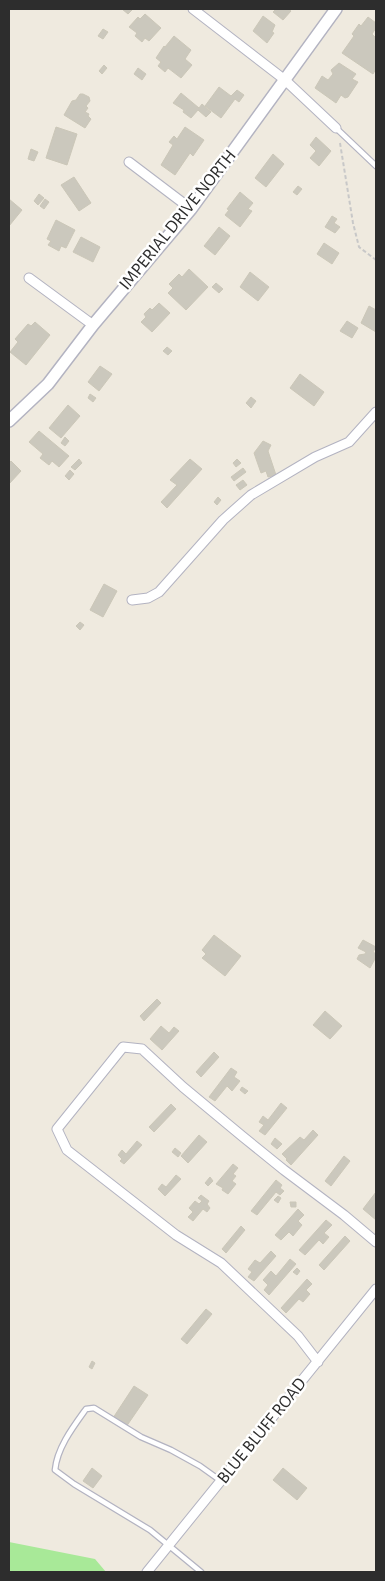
<svg xmlns="http://www.w3.org/2000/svg" width="385" height="1581" font-family="'Alegreya Sans',sans-serif">
	<rect width="100%" height="100%" fill="#efeadf"/>
	<!-- green -->
	<path fill="#a8e998" d="M 9,1542 L 95,1559 L 106,1572 L 9,1572 Z"/>
	<!-- building -->
	<path fill="#cbc8bd" stroke="#cbc7b8" d="M 122,9 L 133,9 L 128,14 Z
		M 276,9 L 288,9 L 291,11 L 283,20 L 273,12 Z
		M 145,14 L 161,28 L 149,41 L 145,38 L 142,42 L 135,36 L 137,33 L 129,27 L 138,17 L 140,19 Z
		M 263,16 L 275,25 L 272,32 L 274,33 L 267,43 L 253,31 Z
		M 368,17 L 376,23 L 376,28 L 372,34 L 376,38 L 376,69 L 373,74 L 342,53 L 354,36 L 352,34 L 359,24 L 361,26 Z
		M 103,29 L 108,32 L 103,39 L 98,36 Z
		M 174,36 L 191,50 L 185,59 L 192,65 L 181,78 L 168,68 L 165,72 L 158,66 L 161,62 L 156,58 L 164,46 L 165,47 Z
		M 339,63 L 356,74 L 352,79 L 358,82 L 348,97 L 345,98 L 341,95 L 336,103 L 315,88 L 322,76 L 328,80 L 333,74 L 331,70 Z
		M 104,65 L 107,68 L 102,74 L 99,71 Z
		M 138,68 L 146,74 L 142,80 L 134,74 Z
		M 219,87 L 231,96 L 237,90 L 244,95 L 239,102 L 235,99 L 221,118 L 205,106 Z
		M 181,93 L 199,108 L 202,104 L 211,112 L 206,117 L 198,110 L 191,118 L 183,112 L 184,110 L 173,103 Z
		M 80,94 L 83,94 L 89,97 L 90,101 L 86,106 L 88,108 L 85,112 L 89,114 L 88,116 L 91,119 L 85,128 L 64,115 L 72,101 L 76,100 Z
		M 56,127 L 77,134 L 67,165 L 46,158 Z
		M 185,127 L 204,140 L 193,156 L 190,153 L 175,175 L 161,165 L 173,145 L 169,142 L 174,136 L 177,139 Z
		M 316,137 L 331,151 L 319,166 L 310,158 L 316,151 L 310,145 Z
		M 31,149 L 38,152 L 34,161 L 28,159 Z
		M 273,154 L 284,164 L 266,187 L 255,178 Z
		M 74,177 L 91,203 L 79,211 L 61,185 Z
		M 298,186 L 302,189 L 297,195 L 293,192 Z
		M 240,192 L 253,203 L 248,209 L 252,211 L 240,227 L 225,215 L 229,210 L 227,209 Z
		M 39,194 L 44,198 L 38,205 L 34,201 Z
		M 9,199 L 22,210 L 9,226 Z
		M 45,199 L 49,202 L 44,209 L 40,206 Z
		M 332,216 L 337,219 L 334,223 L 340,227 L 335,233 L 325,227 Z
		M 56,220 L 75,230 L 66,248 L 61,246 L 59,251 L 48,245 L 51,241 L 47,239 Z
		M 219,227 L 230,236 L 215,255 L 204,246 Z
		M 81,237 L 100,247 L 93,262 L 73,252 Z
		M 324,243 L 339,253 L 332,264 L 317,254 Z
		M 189,269 L 208,287 L 186,310 L 168,293 L 173,288 L 169,284 L 179,274 L 182,277 Z
		M 250,272 L 269,287 L 258,301 L 240,287 Z
		M 216,283 L 223,289 L 219,293 L 212,287 Z
		M 159,303 L 170,313 L 152,332 L 141,322 L 146,317 L 144,314 L 150,308 L 152,310 Z
		M 369,306 L 376,310 L 376,332 L 361,323 Z
		M 347,321 L 358,328 L 352,338 L 340,331 Z
		M 35,322 L 50,335 L 26,365 L 10,352 L 18,342 L 15,339 L 28,324 L 31,326 Z
		M 167,347 L 172,351 L 168,355 L 163,351 Z
		M 100,366 L 112,374 L 99,391 L 88,382 Z
		M 300,374 L 324,392 L 314,406 L 290,388 Z
		M 90,394 L 96,398 L 93,402 L 88,398 Z
		M 251,397 L 256,401 L 251,408 L 246,403 Z
		M 68,405 L 80,416 L 61,438 L 49,428 Z
		M 39,431 L 69,456 L 59,467 L 52,461 L 49,465 L 40,458 L 43,454 L 29,442 Z
		M 65,437 L 69,441 L 65,446 L 61,443 Z
		M 263,441 L 271,445 L 268,451 L 276,475 L 268,477 L 266,471 L 261,473 L 254,453 Z
		M 79,459 L 82,463 L 75,470 L 71,467 Z
		M 190,459 L 202,469 L 167,508 L 161,502 L 177,485 L 170,480 Z
		M 237,459 L 241,463 L 236,467 L 233,463 Z
		M 11,461 L 21,471 L 9,484 L 9,463 Z
		M 243,468 L 246,472 L 234,481 L 231,477 Z
		M 70,470 L 74,474 L 69,480 L 65,476 Z
		M 243,480 L 247,485 L 240,490 L 236,485 Z
		M 218,497 L 221,500 L 217,505 L 214,502 Z
		M 104,584 L 117,591 L 103,617 L 90,610 Z
		M 80,622 L 84,625 L 80,630 L 76,626 Z
		M 214,935 L 241,956 L 225,976 L 202,958 L 206,954 L 202,950 Z
		M 363,940 L 376,947 L 373,952 L 376,954 L 376,957 L 370,968 L 357,959 L 359,955 L 365,954 L 366,952 L 358,948 Z
		M 157,999 L 161,1003 L 144,1021 L 140,1016 Z
		M 325,1011 L 342,1026 L 330,1039 L 313,1025 Z
		M 161,1026 L 169,1033 L 174,1027 L 179,1031 L 162,1050 L 150,1039 Z
		M 214,1052 L 219,1057 L 201,1077 L 196,1072 Z
		M 231,1068 L 237,1072 L 234,1077 L 240,1081 L 232,1091 L 227,1086 L 215,1101 L 209,1097 Z
		M 242,1087 L 248,1091 L 245,1094 L 240,1090 Z
		M 281,1103 L 287,1108 L 265,1135 L 259,1131 L 264,1125 L 259,1122 L 263,1116 L 268,1120 Z
		M 171,1104 L 176,1109 L 154,1132 L 149,1127 Z
		M 313,1130 L 318,1135 L 291,1165 L 286,1160 L 287,1159 L 282,1154 L 300,1137 L 304,1140 Z
		M 199,1135 L 207,1142 L 188,1163 L 181,1156 Z
		M 275,1138 L 282,1144 L 277,1149 L 271,1144 Z
		M 137,1141 L 142,1145 L 124,1164 L 120,1161 L 122,1159 L 118,1155 L 122,1150 L 126,1154 Z
		M 175,1148 L 181,1153 L 178,1157 L 172,1152 Z
		M 344,1156 L 350,1161 L 331,1186 L 325,1181 Z
		M 233,1164 L 238,1168 L 233,1174 L 236,1176 L 232,1181 L 236,1184 L 228,1194 L 222,1190 L 223,1188 L 216,1184 Z
		M 176,1175 L 181,1179 L 165,1196 L 158,1189 L 162,1184 L 166,1187 Z
		M 210,1177 L 213,1181 L 208,1186 L 205,1183 Z
		M 276,1180 L 282,1185 L 280,1188 L 284,1191 L 280,1195 L 276,1192 L 257,1215 L 251,1211 Z
		M 376,1192 L 376,1220 L 363,1209 Z
		M 201,1195 L 209,1201 L 207,1204 L 210,1208 L 207,1212 L 203,1209 L 193,1221 L 188,1217 L 193,1212 L 189,1208 L 195,1201 L 199,1204 L 202,1201 L 198,1198 Z
		M 278,1196 L 281,1198 L 278,1203 L 274,1200 Z
		M 290,1202 L 296,1202 L 296,1207 L 291,1207 Z
		M 298,1209 L 304,1215 L 298,1221 L 302,1225 L 293,1236 L 289,1232 L 281,1240 L 275,1235 Z
		M 326,1220 L 332,1225 L 324,1233 L 329,1237 L 323,1244 L 319,1240 L 305,1255 L 299,1250 Z
		M 241,1226 L 245,1230 L 226,1253 L 222,1249 Z
		M 345,1236 L 350,1241 L 324,1270 L 319,1265 Z
		M 271,1251 L 276,1256 L 254,1281 L 248,1277 L 252,1272 L 248,1269 L 255,1260 L 260,1263 Z
		M 290,1259 L 296,1264 L 269,1295 L 264,1290 L 268,1285 L 263,1280 L 271,1271 L 276,1276 Z
		M 297,1268 L 300,1271 L 297,1275 L 293,1272 Z
		M 307,1279 L 312,1284 L 306,1290 L 310,1294 L 303,1302 L 299,1299 L 286,1313 L 281,1308 Z
		M 206,1309 L 212,1314 L 187,1344 L 181,1339 Z
		M 92,1361 L 95,1363 L 92,1369 L 89,1367 Z
		M 134,1386 L 148,1395 L 126,1427 L 113,1418 Z
		M 92,1468 L 102,1476 L 93,1488 L 83,1481 Z
		M 283,1468 L 307,1488 L 297,1500 L 273,1480 Z"/>
	<g fill="none" stroke-linecap="round" stroke-linejoin="round">
		<defs>
			<path id="service" d="M 336,128 L 376,166
				M 201,1572 L 150,1530 L 74,1484 L 55,1470 C 57,1448 73,1427 86,1409 L 94,1408 L 141,1437 L 171,1450 L 200,1466 L 221,1481"/>
			<path id="minor" d="M 193,9 L 285,80 L 336,128
				M 129,162 L 191,209
				M 29,278 L 93,325
				M 132,600 L 148,598 L 159,592 L 223,520 L 251,495 L 315,457 L 349,442 L 376,412
				M 318,1362 L 298,1336 L 221,1263 L 176,1235 L 67,1150 L 57,1129 L 123,1047 L 142,1049 L 183,1087 L 242,1136 L 284,1170 L 344,1215 L 376,1242
				M 147,1572 L 376,1289"/>
			<path id="tertiary" d="M 9,421 L 48,384 L 93,325 L 191,209 L 336,9"/>
		</defs>
		<!-- service casing -->
		<use href="#service" stroke="#b3b3c1" stroke-width="7"/>
		<!-- minor casing -->
		<use href="#minor" stroke="#b3b3c1" stroke-width="11"/>
		<!-- tertiary casing -->
		<use href="#tertiary" stroke="#b3b3c1" stroke-width="14"/>
		<!-- path -->
		<path stroke="#c8c8c8" stroke-width="2" stroke-dasharray="4 2.5" stroke-linecap="butt" d="M 340,143 L 353,223 L 359,247 L 376,260"/>
		<!-- service -->
		<use href="#service" stroke="#fff" stroke-width="4.5"/>
		<!-- minor -->
		<use href="#minor" stroke="#fff" stroke-width="9"/>
		<!-- tertiary -->
		<use href="#tertiary" stroke="#fff" stroke-width="11"/>
	</g>
	<g text-anchor="middle" dominant-baseline="central" stroke-width="5" stroke-linejoin="round" paint-order="stroke">
		<!-- street labels -->
		<g font-size="18" fill="#2d2d2d" stroke="#fff">
			<text transform="translate(178 220) rotate(-51)">IMPERIAL DRIVE NORTH</text>
			<text transform="translate(262 1431) rotate(-51)">BLUE BLUFF ROAD</text>
		</g>
	</g>
	<!-- border -->
	<rect width="385" height="1581" fill="none" stroke="#2d2d2d" stroke-width="20"/>
</svg>
